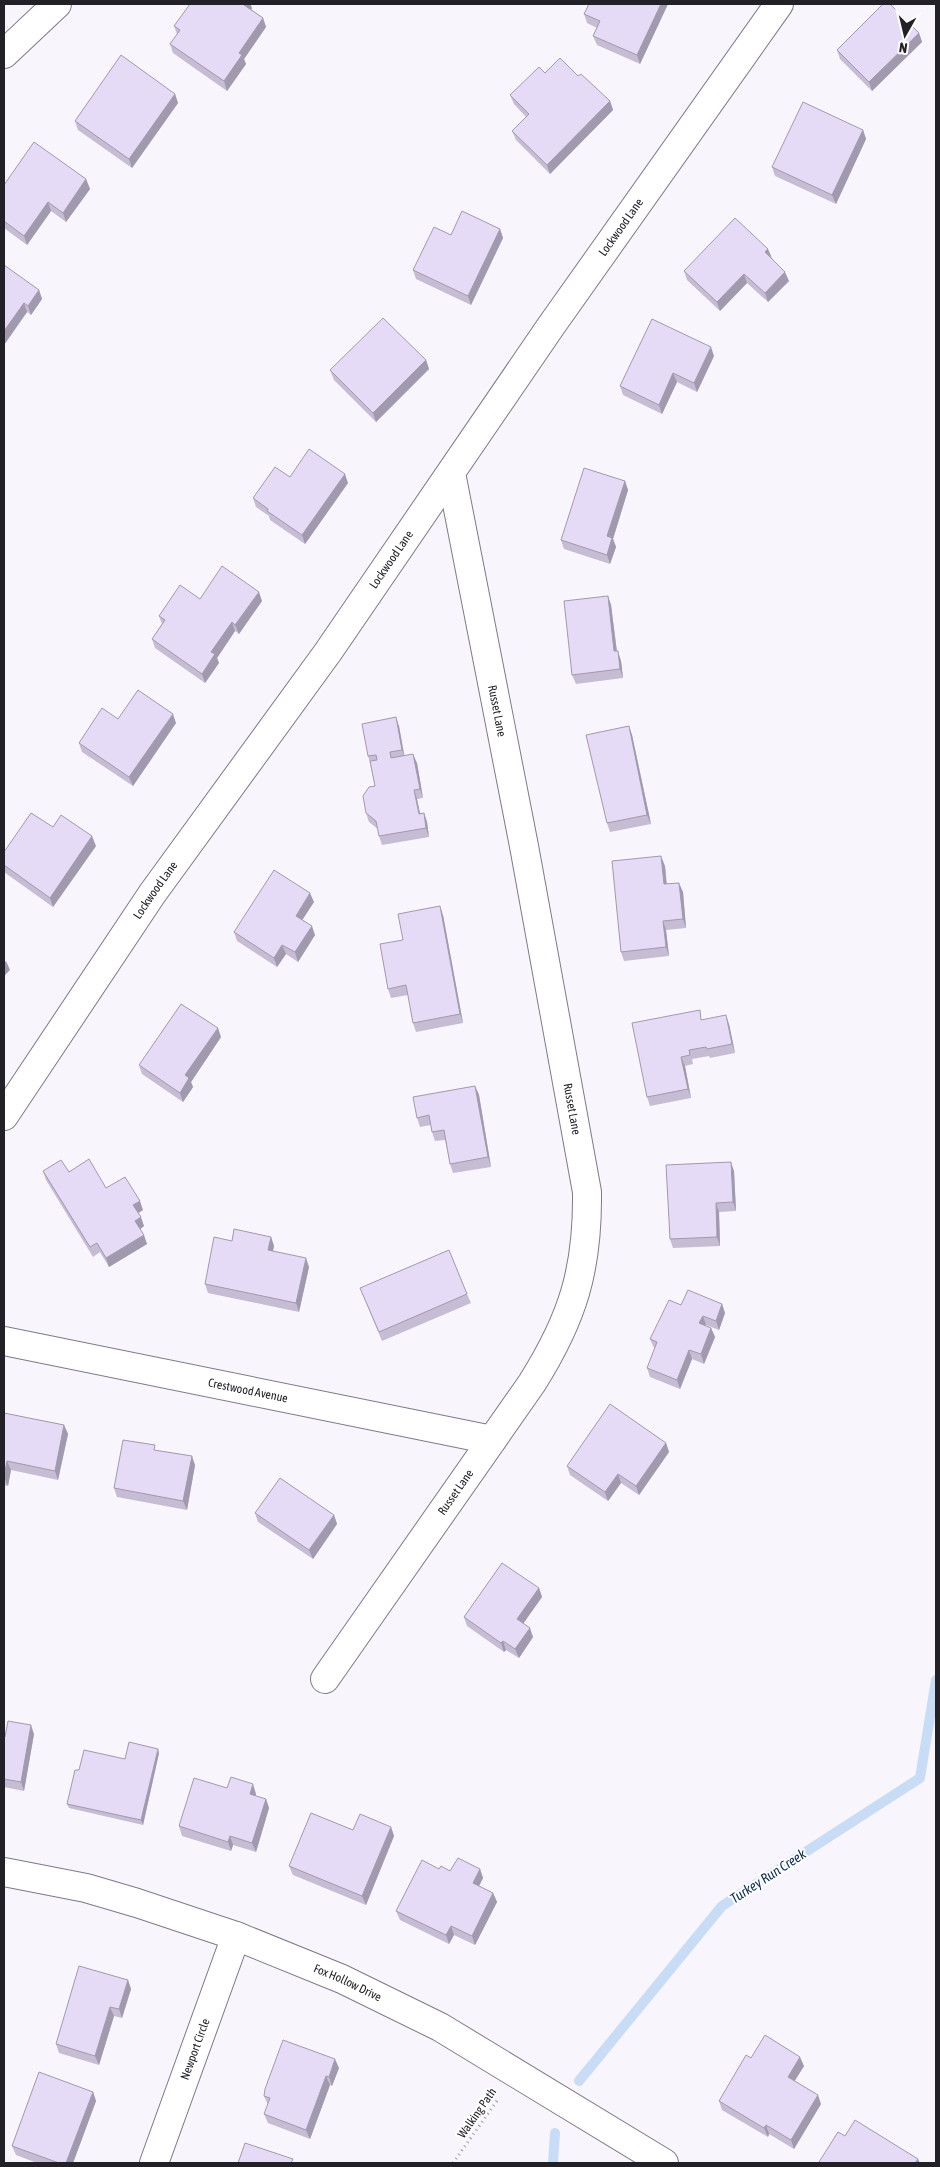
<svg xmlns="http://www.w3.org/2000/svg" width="940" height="2167" font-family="'Asap Condensed',sans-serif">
	<rect width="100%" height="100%" fill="#f8f5fd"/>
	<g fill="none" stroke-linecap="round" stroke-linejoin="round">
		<!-- stream -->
		<path stroke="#c8dcf5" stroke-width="10" d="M 579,2081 L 722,1906 L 920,1778 L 936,1680
			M 553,2163 L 555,2133"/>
		<defs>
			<g id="minor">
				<path d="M 4,54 L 57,4"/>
				<path id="s1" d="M 4,1116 L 152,894 L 328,652 L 551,326 L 779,4"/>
				<path id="s2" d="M 4,1341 L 492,1440"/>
				<path id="s3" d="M 325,1679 L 532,1383 C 573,1318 588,1269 587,1192 L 524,846 L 451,473"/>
				<path id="s4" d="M 4,1872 L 86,1888 L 137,1903 L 236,1936 L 342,1979 L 440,2027 L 664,2163"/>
				<path id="s5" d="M 154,2163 L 236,1936"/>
			</g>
		</defs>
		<!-- minor casing -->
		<use href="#minor" stroke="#7f798a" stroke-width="30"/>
		<!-- path -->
		<path stroke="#9c9aa1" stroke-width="3" stroke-dasharray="1 4" stroke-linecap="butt" d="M 453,2163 L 499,2098"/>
		<!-- minor -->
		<use href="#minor" stroke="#fff" stroke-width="28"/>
	</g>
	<!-- wall -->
	<path fill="#c6bcd4" d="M 190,4 L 250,4 L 252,8 L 251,9 L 263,18 L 266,27 L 244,59 L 246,64 L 227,91 L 173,53 L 170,44 L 177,34 L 174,26 Z
		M 589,4 L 668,4 L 640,64 L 597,45 L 593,36 L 597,28 L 587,23 L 584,14 Z
		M 919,33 L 922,42 L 872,91 L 840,59 L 837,50 Z
		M 545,73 L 578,76 L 610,101 L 613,110 L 550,174 L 516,140 L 512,131 L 526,117 L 514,104 L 510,95 Z
		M 175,94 L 178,103 L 132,168 L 78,130 L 75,121 Z
		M 863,130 L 866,139 L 836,204 L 775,176 L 772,167 Z
		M 86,179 L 90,189 L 66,222 L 51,211 L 27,245 L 4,228 L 4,185 Z
		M 500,229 L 503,238 L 471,305 L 416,279 L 413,270 L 451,235 Z
		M 772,258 L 789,281 L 768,302 L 747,283 L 720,311 L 687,280 L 684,271 Z
		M 4,265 L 39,290 L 42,299 L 31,315 L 27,312 L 4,345 Z
		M 714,356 L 697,392 L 677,382 L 662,414 L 623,395 L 620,386 Z
		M 426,360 L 429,369 L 376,422 L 334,380 L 330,370 Z
		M 290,477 L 348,483 L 305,544 L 270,520 L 269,516 L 256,507 L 253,498 Z
		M 625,481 L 628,490 L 613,539 L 616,547 L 610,564 L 564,549 L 561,540 Z
		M 608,596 L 611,605 L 617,651 L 621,661 L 623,678 L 576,684 L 572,675 Z
		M 200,599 L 262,601 L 239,634 L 235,631 L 217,658 L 219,663 L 205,683 L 155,648 L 152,639 L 162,624 L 159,616 Z
		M 118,719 L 176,723 L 133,786 L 82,752 L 79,743 Z
		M 399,726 L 404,756 L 417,763 L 423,798 L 417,799 L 420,814 L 424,813 L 427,822 L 429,837 L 382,845 L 379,836 L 378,829 L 369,822 L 366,813 L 375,786 L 370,763 L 368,756 Z
		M 629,726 L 632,735 L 651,824 L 610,832 L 607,823 Z
		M 53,827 L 96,846 L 53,907 L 4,872 L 4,852 Z
		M 665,866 L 667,884 L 683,892 L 686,928 L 666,930 L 669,956 L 624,961 L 621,952 Z
		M 314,902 L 302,920 L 315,935 L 298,962 L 286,954 L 277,967 L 237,941 L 234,932 Z
		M 443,915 L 463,1023 L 416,1032 L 413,1023 L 408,995 L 391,998 L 388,989 L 403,940 Z
		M 703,1020 L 729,1024 L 735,1053 L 710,1058 L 709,1056 L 692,1059 L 693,1064 L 685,1066 L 691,1098 L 650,1106 L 647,1097 Z
		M 221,1037 L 191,1082 L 193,1087 L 183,1102 L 142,1074 L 139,1065 Z
		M 475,1086 L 479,1095 L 491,1167 L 453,1173 L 450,1164 L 445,1140 L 435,1141 L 432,1132 L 431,1125 L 420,1127 L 417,1118 Z
		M 43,1171 L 69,1172 L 106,1188 L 143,1210 L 138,1213 L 144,1226 L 140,1229 L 147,1244 L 109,1267 L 100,1252 L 93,1257 L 46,1180 Z
		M 734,1171 L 736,1211 L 719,1212 L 720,1246 L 673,1248 L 670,1239 Z
		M 271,1237 L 274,1246 L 273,1251 L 309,1267 L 299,1312 L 208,1293 L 205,1284 L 232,1241 Z
		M 360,1288 L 467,1294 L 471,1303 L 382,1341 Z
		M 722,1304 L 725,1313 L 719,1330 L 706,1325 L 705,1326 L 711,1328 L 715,1337 L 704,1364 L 692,1359 L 680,1389 L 650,1377 L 647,1368 L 655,1348 L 654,1348 L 650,1339 Z
		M 4,1413 L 64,1425 L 68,1434 L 58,1480 L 11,1470 L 8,1486 L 4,1485 Z
		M 666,1443 L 669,1452 L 639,1495 L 621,1483 L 608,1501 L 570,1475 L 567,1466 Z
		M 195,1465 L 187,1510 L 117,1497 L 114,1488 Z
		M 255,1513 L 334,1515 L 337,1524 L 313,1559 L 258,1522 Z
		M 539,1588 L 542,1597 L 523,1624 L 533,1637 L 519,1658 L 506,1650 L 504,1652 L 467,1626 L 464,1617 Z
		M 34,1734 L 24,1791 L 4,1787 L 4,1737 Z
		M 159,1753 L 143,1825 L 69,1808 L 67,1804 L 79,1770 L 125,1759 Z
		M 227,1788 L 256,1794 L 256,1796 L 266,1799 L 269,1808 L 256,1852 L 233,1845 L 231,1851 L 182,1836 L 179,1826 Z
		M 391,1827 L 394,1836 L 366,1905 L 293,1875 L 289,1866 L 353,1830 Z
		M 439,1869 L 450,1871 L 480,1869 L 483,1878 L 479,1886 L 493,1893 L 497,1902 L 475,1945 L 454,1935 L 449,1944 L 400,1920 L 396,1911 Z
		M 128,1980 L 131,1989 L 122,2018 L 114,2016 L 99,2065 L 59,2053 L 56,2044 Z
		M 751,2058 L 804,2066 L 794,2081 L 821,2104 L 794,2149 L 769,2134 L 768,2137 L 722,2110 L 719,2101 Z
		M 339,2068 L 332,2086 L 330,2085 L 310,2139 L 268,2123 L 264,2114 L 268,2105 L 264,2096 Z
		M 93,2092 L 96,2101 L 73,2163 L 37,2163 L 16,2155 L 12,2146 Z"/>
	<!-- shaded-wall -->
	<path fill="#a199ad" d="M 245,4 L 250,4 L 252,8 L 248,14 L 244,5 Z
		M 661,4 L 668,4 L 640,64 L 637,55 Z
		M 263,18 L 266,27 L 244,59 L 246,64 L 227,91 L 224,81 L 239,53 Z
		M 919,33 L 922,42 L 872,91 L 869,82 Z
		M 175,94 L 178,103 L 132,168 L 129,159 Z
		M 610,101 L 613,110 L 550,174 L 547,165 Z
		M 863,130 L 866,139 L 836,204 L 832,195 Z
		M 86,179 L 90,189 L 66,222 L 63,213 Z
		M 48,202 L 51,211 L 27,245 L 24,236 Z
		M 500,229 L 503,238 L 471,305 L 468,296 Z
		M 768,249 L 772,258 L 765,252 Z
		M 785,272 L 789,281 L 768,302 L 765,293 Z
		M 744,274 L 747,283 L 720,311 L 717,302 Z
		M 39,290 L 42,299 L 31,315 L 28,306 Z
		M 24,303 L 27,312 L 4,345 L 4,331 Z
		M 711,347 L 714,356 L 697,392 L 694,383 Z
		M 426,360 L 429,369 L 376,422 L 373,413 Z
		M 673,373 L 677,382 L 662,414 L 659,405 Z
		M 345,474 L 348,483 L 305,544 L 302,535 Z
		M 625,481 L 628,490 L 613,539 L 616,547 L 610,564 L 607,555 L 607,536 Z
		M 259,592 L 262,601 L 239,634 L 235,625 Z
		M 608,596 L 611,605 L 618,661 L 614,651 Z
		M 232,622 L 235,631 L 217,658 L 219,663 L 205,683 L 202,674 L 211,652 Z
		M 618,651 L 621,661 L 623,678 L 620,669 Z
		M 173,714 L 176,723 L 133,786 L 129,777 Z
		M 396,717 L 399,726 L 405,759 L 402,750 Z
		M 629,726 L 632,735 L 651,824 L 647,815 Z
		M 413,754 L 417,763 L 423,798 L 420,789 Z
		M 414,790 L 417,799 L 422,823 L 419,814 Z
		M 424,813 L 427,822 L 429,837 L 426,828 Z
		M 92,836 L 96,846 L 53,907 L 50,898 Z
		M 661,856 L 665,866 L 667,893 L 664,884 Z
		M 679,883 L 683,892 L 686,928 L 683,919 Z
		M 310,893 L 314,902 L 299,925 L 296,916 Z
		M 440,906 L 443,915 L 463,1023 L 460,1014 Z
		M 663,921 L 666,930 L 669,956 L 666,947 Z
		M 312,926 L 315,935 L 298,962 L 295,952 Z
		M 282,945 L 286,954 L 277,967 L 274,958 Z
		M 6,961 L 10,970 L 4,976 L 4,963 Z
		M 726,1015 L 729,1024 L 735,1053 L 732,1044 Z
		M 218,1028 L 221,1037 L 191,1082 L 193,1087 L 183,1102 L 180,1093 L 185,1075 Z
		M 681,1057 L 685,1066 L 691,1098 L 688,1089 Z
		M 475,1086 L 479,1095 L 491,1167 L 488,1157 Z
		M 731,1162 L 734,1171 L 736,1211 L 733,1202 Z
		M 140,1201 L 143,1210 L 137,1214 L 133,1205 Z
		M 716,1203 L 719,1212 L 720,1246 L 717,1237 Z
		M 141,1217 L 144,1226 L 139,1230 L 135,1221 Z
		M 144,1235 L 147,1244 L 109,1267 L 106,1258 Z
		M 271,1237 L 274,1246 L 271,1259 L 268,1250 Z
		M 306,1258 L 309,1267 L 299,1312 L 296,1303 Z
		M 722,1304 L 725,1313 L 719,1330 L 716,1321 Z
		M 703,1316 L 706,1325 L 703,1333 L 699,1323 Z
		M 711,1328 L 715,1337 L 704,1364 L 701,1354 Z
		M 689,1350 L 692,1359 L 680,1389 L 677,1380 Z
		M 64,1425 L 68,1434 L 58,1480 L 55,1471 Z
		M 666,1443 L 669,1452 L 639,1495 L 636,1486 Z
		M 192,1456 L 195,1465 L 187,1510 L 183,1501 Z
		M 7,1461 L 11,1470 L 8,1486 L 4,1477 Z
		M 618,1474 L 621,1483 L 608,1501 L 605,1492 Z
		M 334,1515 L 337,1524 L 313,1559 L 309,1550 Z
		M 539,1588 L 542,1597 L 520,1628 L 517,1619 Z
		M 530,1628 L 533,1637 L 519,1658 L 515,1649 Z
		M 503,1641 L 506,1650 L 504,1652 L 501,1643 Z
		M 31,1725 L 34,1734 L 24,1791 L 21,1782 Z
		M 158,1749 L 159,1753 L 143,1825 L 141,1820 Z
		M 253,1784 L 256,1794 L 253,1803 L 250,1794 Z
		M 266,1799 L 269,1808 L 256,1852 L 252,1843 Z
		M 391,1827 L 394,1836 L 366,1905 L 362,1896 Z
		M 230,1836 L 233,1845 L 231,1851 L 228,1842 Z
		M 480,1869 L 483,1878 L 476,1892 L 473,1883 Z
		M 493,1893 L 497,1902 L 475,1945 L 472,1936 Z
		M 451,1926 L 454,1935 L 449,1944 L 446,1935 Z
		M 128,1980 L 131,1989 L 122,2018 L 119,2009 Z
		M 110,2007 L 114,2016 L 99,2065 L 95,2056 Z
		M 800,2057 L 804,2066 L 791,2087 L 788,2077 Z
		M 335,2059 L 339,2068 L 332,2086 L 329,2077 Z
		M 326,2076 L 330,2085 L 310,2139 L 306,2130 Z
		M 93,2092 L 96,2101 L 73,2163 L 66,2163 Z
		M 818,2095 L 821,2104 L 794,2149 L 791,2140 Z
		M 766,2125 L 769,2134 L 768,2137 L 764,2128 Z
		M 918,2159 L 920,2163 L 915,2163 Z"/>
	<!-- building -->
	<path fill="#e6dbf7" stroke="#a199ad" d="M 190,4 L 245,4 L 244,5 L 263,18 L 239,53 L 242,55 L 224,81 L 170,44 L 180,30 L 174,26 Z
		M 589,4 L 661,4 L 637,55 L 593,36 L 600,21 L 584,14 Z
		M 883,4 L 890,4 L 919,33 L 869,82 L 837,50 Z
		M 121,55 L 175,94 L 129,159 L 75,121 Z
		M 560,58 L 578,76 L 581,74 L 610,101 L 547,165 L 512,131 L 529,114 L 510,95 L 539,67 L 545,73 Z
		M 803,102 L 863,130 L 832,195 L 772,167 Z
		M 34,142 L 86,179 L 63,213 L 48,202 L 24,236 L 4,221 L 4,185 Z
		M 462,211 L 500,229 L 468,296 L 413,270 L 434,227 L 451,235 Z
		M 735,218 L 768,249 L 765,252 L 785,272 L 765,293 L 744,274 L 717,302 L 684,271 Z
		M 4,265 L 39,290 L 28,306 L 24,303 L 4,331 Z
		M 383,318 L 426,360 L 373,413 L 330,370 Z
		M 652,319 L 711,347 L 694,383 L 673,373 L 659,405 L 620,386 Z
		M 309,449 L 345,474 L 302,535 L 267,511 L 268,509 L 253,498 L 275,467 L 290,477 Z
		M 584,468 L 625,481 L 607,536 L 612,538 L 607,555 L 561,540 Z
		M 222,566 L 259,592 L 235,625 L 232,622 L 211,652 L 215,654 L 202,674 L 152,639 L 165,620 L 159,616 L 180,585 L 200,599 Z
		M 608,596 L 614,651 L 618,651 L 620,669 L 572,675 L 564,601 Z
		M 138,690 L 173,714 L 129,777 L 79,743 L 102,708 L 118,719 Z
		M 396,717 L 402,750 L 390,752 L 391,758 L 413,754 L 420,789 L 414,790 L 419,814 L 424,813 L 426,828 L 379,836 L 376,821 L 366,813 L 363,796 L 369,787 L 375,786 L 370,761 L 377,760 L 376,755 L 368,756 L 362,724 Z
		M 629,726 L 647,815 L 607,823 L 586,735 Z
		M 31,813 L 53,827 L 61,815 L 92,836 L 50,898 L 4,865 L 4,852 Z
		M 661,856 L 664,884 L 679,883 L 683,919 L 663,921 L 666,947 L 621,952 L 612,861 Z
		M 274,870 L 310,893 L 296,916 L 312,926 L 295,952 L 282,945 L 274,958 L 234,932 Z
		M 440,906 L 460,1014 L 413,1023 L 406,985 L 388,989 L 380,944 L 403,940 L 398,914 Z
		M 181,1004 L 218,1028 L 185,1075 L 189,1078 L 180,1093 L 139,1065 Z
		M 700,1010 L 701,1020 L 726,1015 L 732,1044 L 707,1049 L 706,1047 L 689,1050 L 690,1055 L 681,1057 L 688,1089 L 647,1097 L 632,1023 Z
		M 475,1086 L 488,1157 L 450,1164 L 444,1130 L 432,1132 L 429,1115 L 417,1118 L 413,1097 Z
		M 89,1159 L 106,1188 L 125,1177 L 140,1201 L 133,1205 L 141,1217 L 135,1221 L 144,1235 L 106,1258 L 97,1243 L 90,1247 L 43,1171 L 61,1160 L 69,1172 Z
		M 731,1162 L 733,1202 L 716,1203 L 717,1237 L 670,1239 L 666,1165 Z
		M 234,1229 L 271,1237 L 268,1250 L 306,1258 L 296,1303 L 205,1284 L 214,1237 L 232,1241 Z
		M 449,1250 L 467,1294 L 379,1332 L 360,1288 Z
		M 688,1290 L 722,1304 L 716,1321 L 703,1316 L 699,1323 L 711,1328 L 701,1354 L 689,1350 L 677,1380 L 647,1368 L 657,1342 L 650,1339 L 669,1300 L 681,1305 Z
		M 610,1404 L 666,1443 L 636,1486 L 618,1474 L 605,1492 L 567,1466 Z
		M 4,1413 L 64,1425 L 55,1471 L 7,1461 L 4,1477 Z
		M 123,1440 L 155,1445 L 154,1450 L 192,1456 L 183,1501 L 114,1488 Z
		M 280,1478 L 334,1515 L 309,1550 L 255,1513 Z
		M 502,1563 L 539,1588 L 517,1619 L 530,1628 L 515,1649 L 503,1641 L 501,1643 L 464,1617 Z
		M 8,1721 L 31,1725 L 21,1782 L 4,1779 L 4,1737 L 5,1737 Z
		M 129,1742 L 158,1749 L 141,1820 L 67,1804 L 75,1770 L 79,1770 L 84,1750 L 125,1759 Z
		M 231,1777 L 253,1784 L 250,1794 L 266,1799 L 252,1843 L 230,1836 L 228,1842 L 179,1826 L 194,1778 L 227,1788 Z
		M 311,1813 L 353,1830 L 360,1814 L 391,1827 L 362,1896 L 289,1866 Z
		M 458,1858 L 480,1869 L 473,1883 L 493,1893 L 472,1936 L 451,1926 L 446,1935 L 396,1911 L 422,1860 L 439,1869 L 441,1866 L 450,1871 Z
		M 79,1966 L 128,1980 L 119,2009 L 110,2007 L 95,2056 L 56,2044 Z
		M 765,2035 L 800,2057 L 788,2077 L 818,2095 L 791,2140 L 766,2125 L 764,2128 L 719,2101 L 746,2055 L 751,2058 Z
		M 283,2040 L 335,2059 L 329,2077 L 326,2076 L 306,2130 L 264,2114 L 270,2098 L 264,2096 L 265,2089 Z
		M 39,2072 L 93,2092 L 66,2163 L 59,2163 L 12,2146 Z
		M 855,2120 L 918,2159 L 915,2163 L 821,2163 L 819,2162 L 838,2132 L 845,2136 Z
		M 245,2143 L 293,2159 L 291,2163 L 238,2163 Z"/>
	<g text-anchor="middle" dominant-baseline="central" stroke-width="4" stroke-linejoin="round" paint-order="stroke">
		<!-- street labels -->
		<g font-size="12" fill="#232128" stroke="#fff">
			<text stroke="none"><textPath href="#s1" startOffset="1082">Lockwood Lane</textPath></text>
			<text stroke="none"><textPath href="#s1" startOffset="678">Lockwood Lane</textPath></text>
			<text transform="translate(497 711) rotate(79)">Russet Lane</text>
			<text stroke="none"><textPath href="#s1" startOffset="272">Lockwood Lane</textPath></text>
			<text transform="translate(572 1109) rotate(80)">Russet Lane</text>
			<text stroke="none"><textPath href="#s2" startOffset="249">Crestwood Avenue</textPath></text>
			<text stroke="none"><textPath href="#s3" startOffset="228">Russet Lane</textPath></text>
			<text stroke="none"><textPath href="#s4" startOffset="362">Fox Hollow Drive</textPath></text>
			<text stroke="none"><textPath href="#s5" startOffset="121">Newport Circle</textPath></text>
			<text transform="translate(477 2113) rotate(-55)">Walking Path</text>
		</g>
		<!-- water labels -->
		<g font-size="14" font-style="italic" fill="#0a2d52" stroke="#fff">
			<text transform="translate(768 1876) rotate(-33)">Turkey Run Creek</text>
		</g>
	</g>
	<!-- border -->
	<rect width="940" height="2167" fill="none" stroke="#232128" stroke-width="10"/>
	<!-- north arrow -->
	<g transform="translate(905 35) rotate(188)" stroke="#ffffff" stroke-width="4" paint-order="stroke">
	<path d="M0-4L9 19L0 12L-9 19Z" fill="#232128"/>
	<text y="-8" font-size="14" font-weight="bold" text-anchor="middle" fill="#232128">N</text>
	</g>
</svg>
